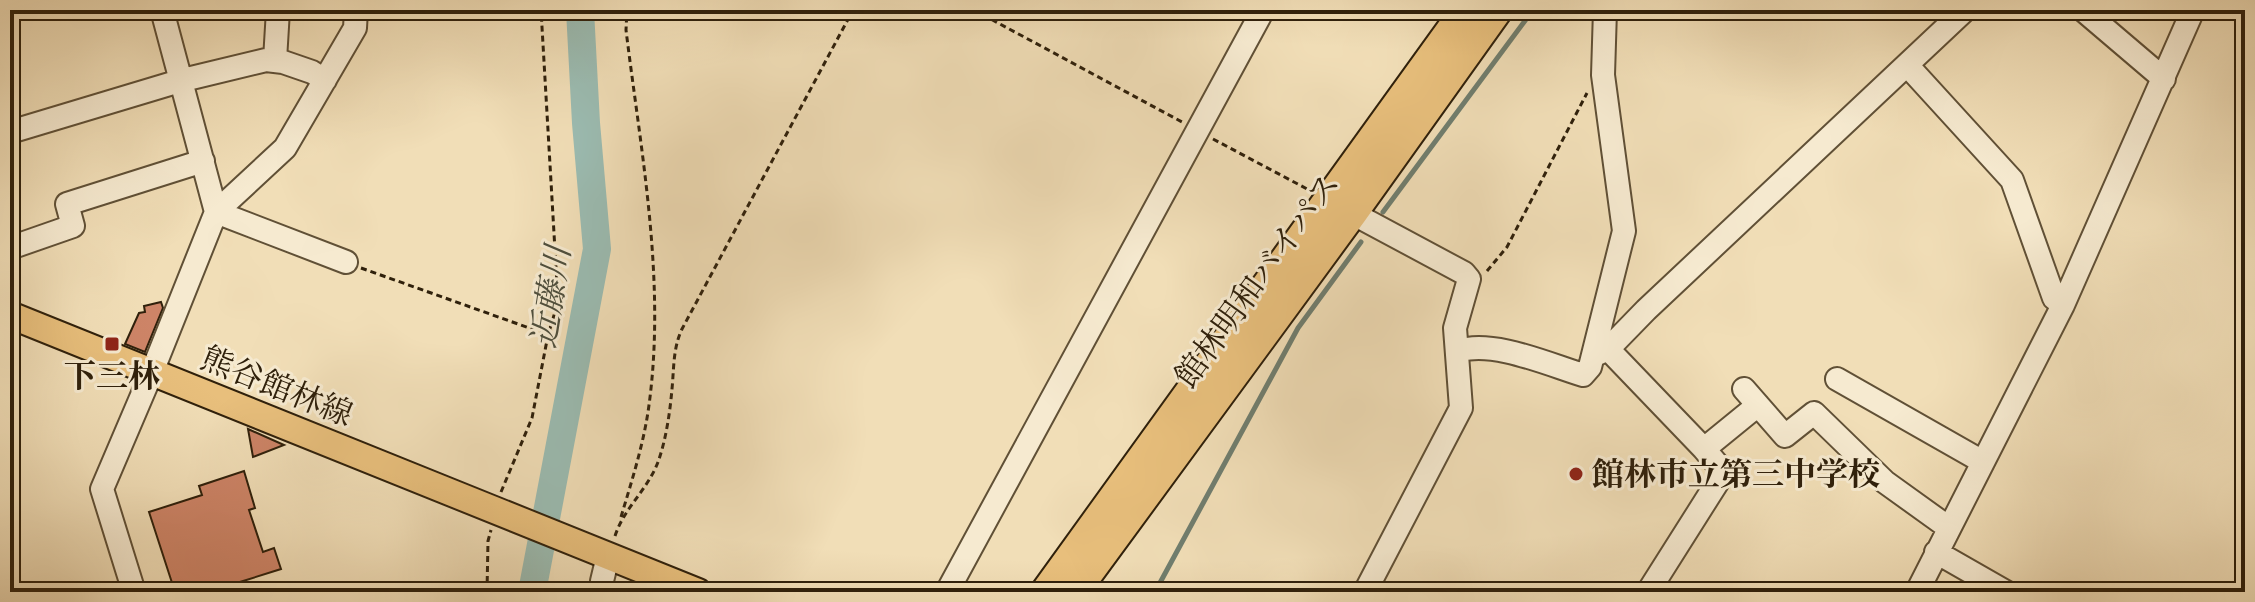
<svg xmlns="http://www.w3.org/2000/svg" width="2255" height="602" font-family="'EB Garamond','Noto Serif JP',serif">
	<rect width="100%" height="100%" fill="#f1deb7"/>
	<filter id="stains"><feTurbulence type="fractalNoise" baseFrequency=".0025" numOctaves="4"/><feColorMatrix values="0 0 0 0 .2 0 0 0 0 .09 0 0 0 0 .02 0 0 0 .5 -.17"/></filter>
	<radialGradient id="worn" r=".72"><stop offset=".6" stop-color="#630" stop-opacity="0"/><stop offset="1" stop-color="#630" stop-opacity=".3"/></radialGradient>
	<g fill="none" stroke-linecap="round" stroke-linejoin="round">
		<!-- stream -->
		<path stroke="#707e6f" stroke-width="5" d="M 1383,212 L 1533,10
			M 1155,592 L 1298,328 L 1361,242"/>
		<!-- river -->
		<path stroke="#9bbcb2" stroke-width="28" d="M 532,592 L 597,249 L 586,123 L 580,10"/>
	</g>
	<!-- building -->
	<path fill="#cd8467" stroke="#2f200b" stroke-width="2" d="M 161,302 L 163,308 L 145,352 L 125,344 L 139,313 L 145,312 L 144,306 Z
		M 248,429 L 284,445 L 253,457 Z
		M 244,471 L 255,508 L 249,510 L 263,552 L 274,548 L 281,569 L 240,582 L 244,592 L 175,592 L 149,512 L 202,495 L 199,486 Z"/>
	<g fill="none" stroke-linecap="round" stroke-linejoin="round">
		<defs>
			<path id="minor" d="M 162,10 L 216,212
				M 2083,10 L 2164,79
				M 275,60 L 278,10
				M 1907,65 L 2012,180 L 2054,298 L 2063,305
				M 10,132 L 183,80 L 266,60 L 283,62 L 312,72 L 325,80
				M 216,212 L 346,262
				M 1352,213 L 1464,273 L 1469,279 L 1455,328 L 1461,408 L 1365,592
				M 10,248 L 73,226 L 67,204 L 203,161
				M 1608,349 L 1704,449 L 1717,464 L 1722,475 L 1648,592
				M 1459,351 C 1491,339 1550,365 1583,375 L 1590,367 L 1624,231 L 1603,75 L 1605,10
				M 1595,355 L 1608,349 L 1646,310 L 1965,10
				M 1837,379 L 1983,462
				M 1744,389 L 1785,436 L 1814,413 L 1885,482 L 1949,528
				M 1704,449 L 1758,405
				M 1936,552 L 2006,592
				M 134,592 L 102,489 L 152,372 L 216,212 L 285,148 L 355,28 L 356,10
				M 603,592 L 602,581 L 608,556
				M 947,592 L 1263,10
				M 1917,592 L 2063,305 L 2193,10"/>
			<path id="major" d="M 10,315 L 698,592"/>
			<path id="highway" d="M 1046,592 L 1466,10
				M 1074,592 L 1352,213 L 1497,10"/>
		</defs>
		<!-- minor casing -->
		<use href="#minor" stroke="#605036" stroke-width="26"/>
		<!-- major casing -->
		<use href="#major" stroke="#2f200b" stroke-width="30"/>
		<!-- highway casing -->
		<use href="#highway" stroke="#2f200b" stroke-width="34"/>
		<!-- path -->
		<path stroke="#2f200b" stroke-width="3" stroke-dasharray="6 4" stroke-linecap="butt" d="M 974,10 L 1182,122
			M 1213,139 L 1309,190
			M 361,268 L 546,334
			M 1487,271 L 1507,247 L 1587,93
			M 501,492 L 532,418 L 548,335 L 558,302 L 541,10
			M 621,517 C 632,480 644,443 649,405 C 666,280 641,153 626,30 L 627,10
			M 615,536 C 624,508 648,489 658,462 C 666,440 670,412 672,389 C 674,368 673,348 682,329 L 853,10
			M 487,592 L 488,541 L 491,530"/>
		<!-- minor -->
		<use href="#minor" stroke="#f6ead0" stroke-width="22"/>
		<!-- major -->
		<use href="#major" stroke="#e8bf7c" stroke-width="26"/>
		<!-- highway -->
		<use href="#highway" stroke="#e8bf7c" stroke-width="30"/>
	</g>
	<!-- markers -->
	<g fill="#8f2418" stroke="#f6ead0" stroke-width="3">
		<rect x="104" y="336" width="16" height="16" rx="4"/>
		<circle cx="1576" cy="474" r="8"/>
	</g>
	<g text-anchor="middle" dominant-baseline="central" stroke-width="6" stroke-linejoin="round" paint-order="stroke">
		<!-- street labels -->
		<g font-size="32" fill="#2f200b" stroke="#f6ead0">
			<text transform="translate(1257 280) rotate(-54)">館林明和バイパス</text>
			<text transform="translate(277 386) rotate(22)">熊谷館林線</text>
		</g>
		<!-- poi labels -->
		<g font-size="32" font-weight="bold" fill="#2f200b" stroke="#f6ead0">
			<text x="112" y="376">下三林</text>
			<text x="1592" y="474" text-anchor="start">館林市立第三中学校</text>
		</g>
		<!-- water labels -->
		<g font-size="34" font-style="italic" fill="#4f4f3d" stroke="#f6ead0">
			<text transform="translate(550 297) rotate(-81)">近藤川</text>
		</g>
	</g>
	<!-- margin -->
	<rect width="2255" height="602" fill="none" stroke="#f1deb7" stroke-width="40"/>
	<rect x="12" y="12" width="2231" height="578" fill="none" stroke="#2f200b" stroke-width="4"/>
	<rect x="20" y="20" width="2215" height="562" fill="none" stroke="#2f200b" stroke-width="2"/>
	<rect width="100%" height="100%" filter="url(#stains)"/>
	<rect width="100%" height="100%" fill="url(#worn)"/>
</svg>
